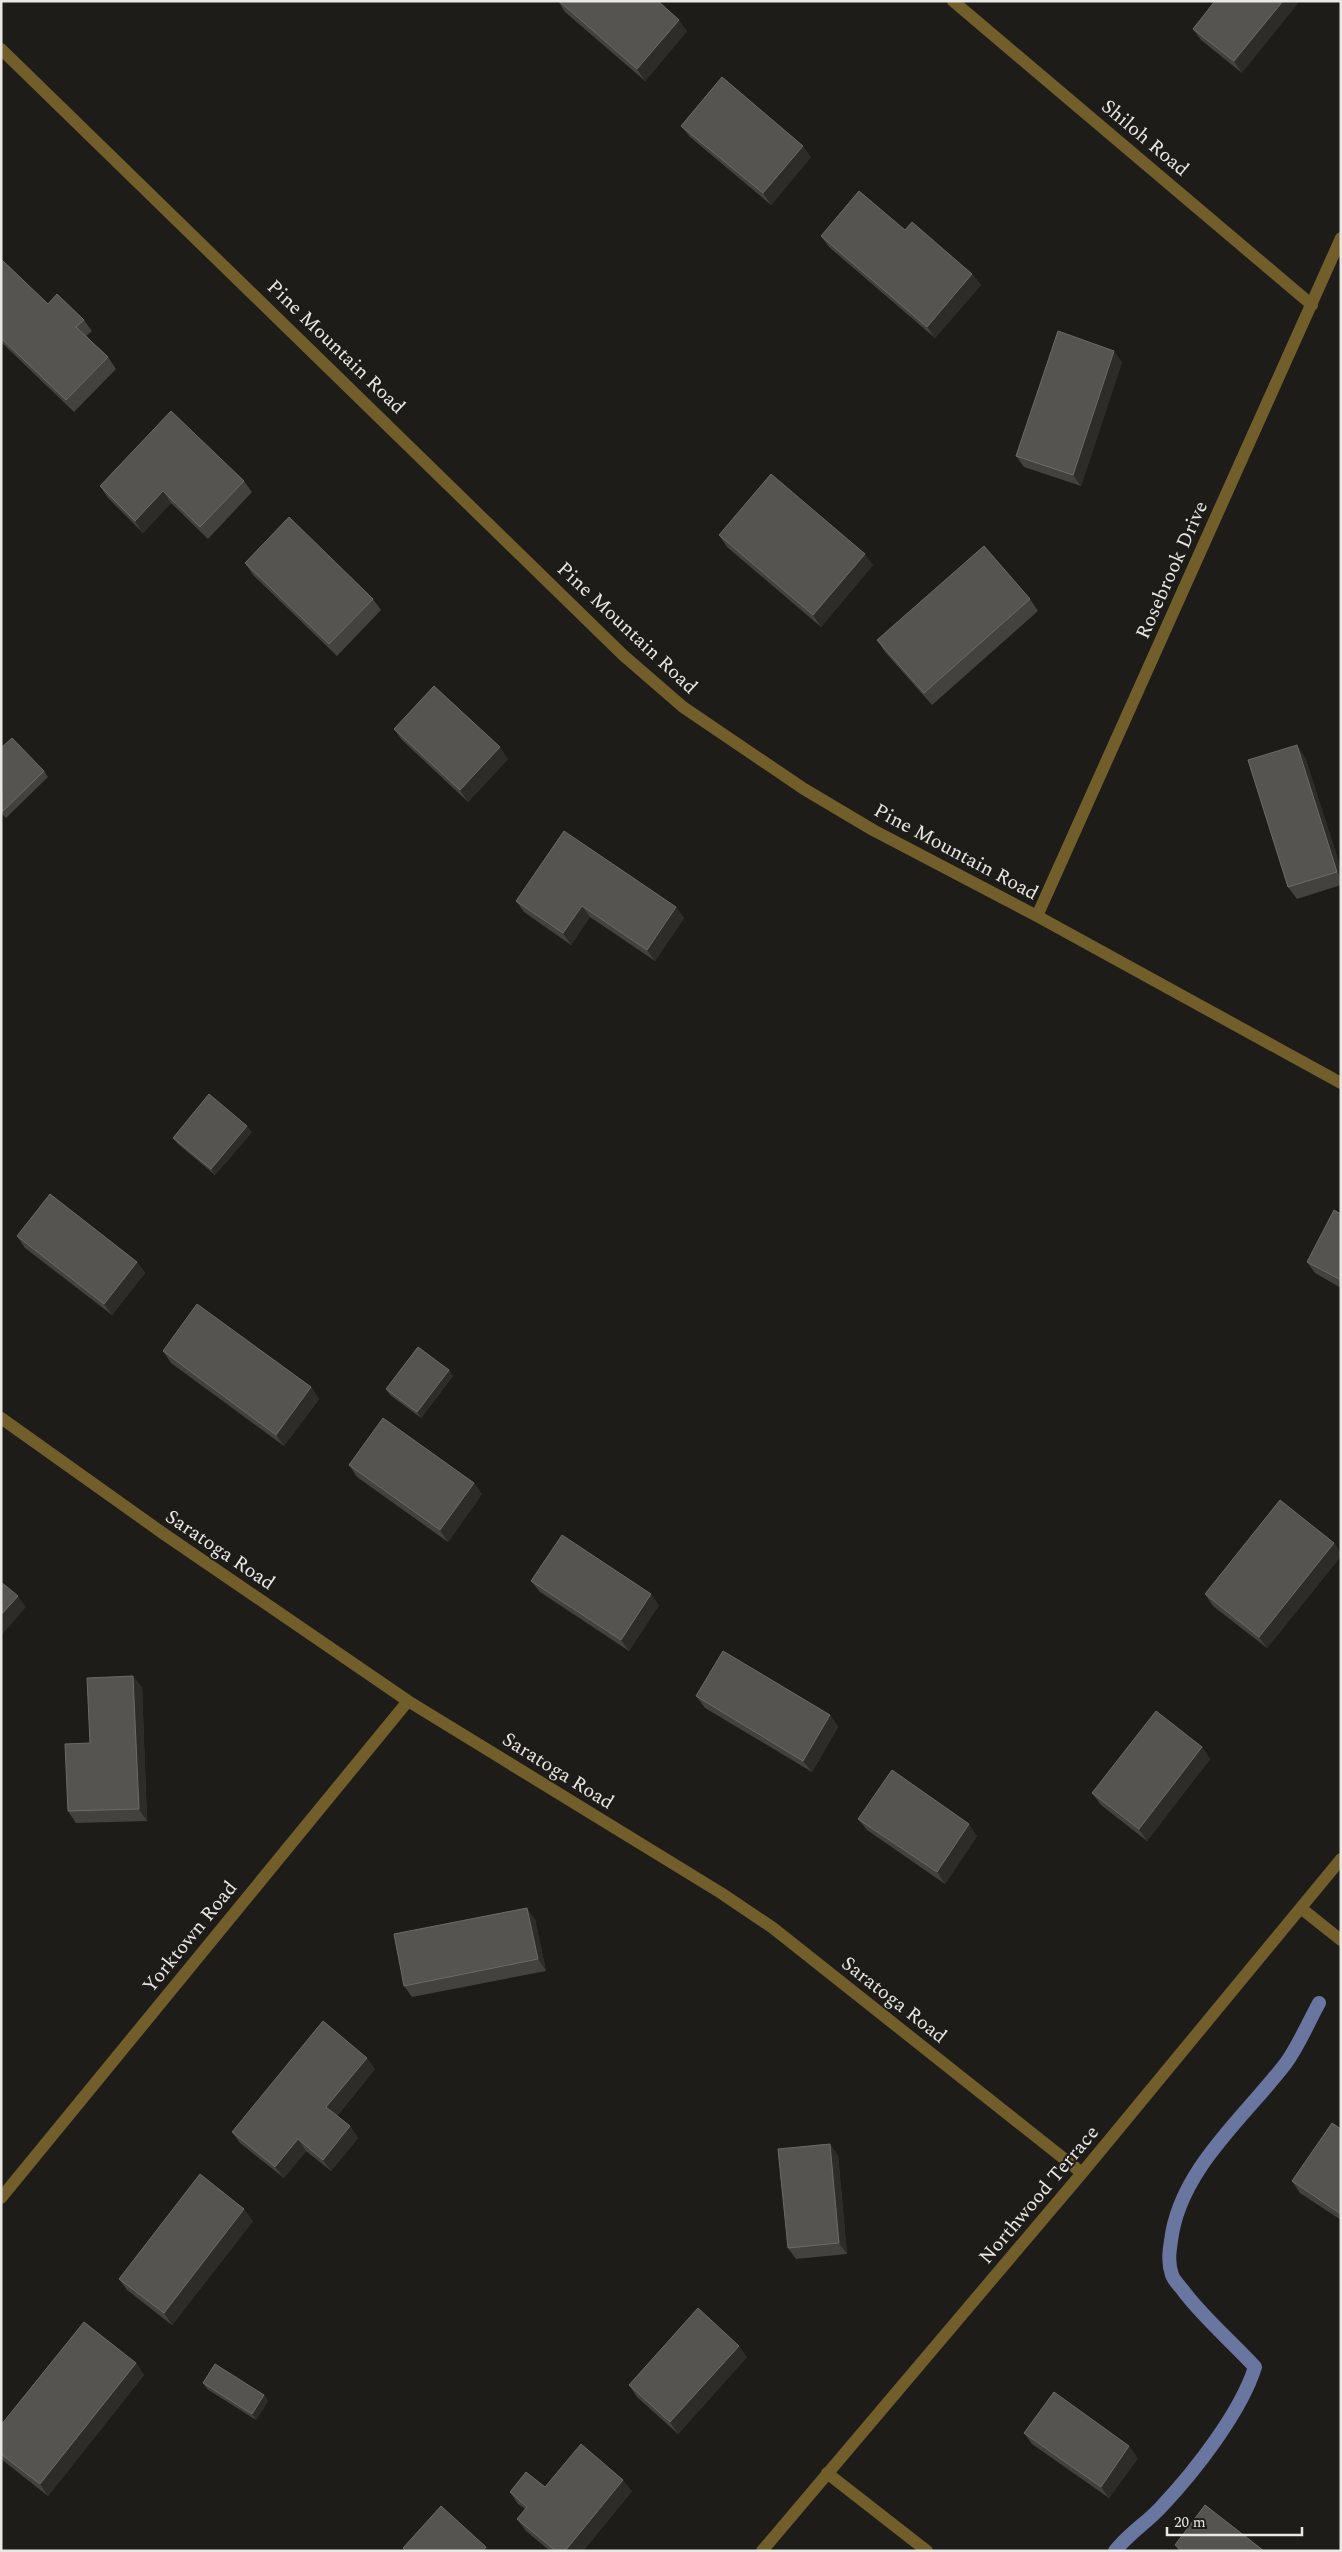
<svg xmlns="http://www.w3.org/2000/svg" width="1342" height="2552" font-family="Spectral,serif">
	<rect width="100%" height="100%" fill="#1d1c18"/>
	<g fill="none" stroke-linecap="round" stroke-linejoin="round">
		<!-- stream -->
		<path stroke="#6976a0" stroke-width="14" d="M 1115,2551 C 1129,2533 1148,2522 1162,2506 C 1195,2471 1241,2412 1255,2367 C 1232,2342 1206,2320 1185,2293 C 1181,2287 1174,2281 1172,2275 C 1168,2263 1169,2253 1171,2241 C 1179,2170 1245,2117 1286,2063 C 1299,2045 1308,2023 1319,2003"/>
		<!-- street -->
		<path stroke="#715e2b" stroke-width="12" d="M 953,1 L 1312,305
			M 1,49 L 623,655 L 683,707 L 804,789 L 873,830 L 1037,916 L 1341,1083
			M 1037,916 L 1341,238
			M 1,1418 L 164,1534 L 408,1701 L 721,1893 L 773,1928 L 1082,2173
			M 1302,1909 L 1341,1940
			M 1,2198 L 408,1701
			M 827,2473 L 927,2551
			M 762,2551 L 1082,2173 L 1341,1859"/>
	</g>
	<!-- wall -->
	<path fill="#44423f" d="M 558,1 L 658,1 L 687,31 L 645,81 L 565,12 Z
		M 1215,1 L 1242,73 L 1201,40 L 1193,29 Z
		M 681,126 L 811,157 L 771,205 L 690,137 Z
		M 905,230 L 972,274 L 981,285 L 935,338 L 829,247 L 821,236 Z
		M 1,259 L 48,304 L 84,320 L 92,331 L 86,336 L 108,357 L 116,369 L 74,412 L 1,342 Z
		M 1122,362 L 1081,486 L 1024,467 L 1016,456 Z
		M 244,481 L 252,492 L 208,539 L 171,503 L 143,533 L 108,498 L 100,486 Z
		M 719,535 L 873,565 L 821,627 L 727,547 Z
		M 245,563 L 373,599 L 381,610 L 337,656 L 253,575 Z
		M 1030,599 L 1038,611 L 932,705 L 885,652 L 877,640 Z
		M 394,729 L 508,759 L 468,802 L 402,740 Z
		M 1,748 L 44,771 L 48,777 L 6,818 L 1,813 Z
		M 1305,757 L 1341,869 L 1341,885 L 1297,899 L 1288,887 Z
		M 516,901 L 676,907 L 684,918 L 655,961 L 590,917 L 571,945 L 524,912 Z
		M 252,1132 L 215,1175 L 178,1144 L 173,1138 Z
		M 1341,1214 L 1341,1288 L 1315,1273 L 1307,1262 Z
		M 17,1236 L 137,1262 L 145,1273 L 112,1315 L 25,1248 Z
		M 163,1351 L 311,1387 L 319,1399 L 284,1446 L 171,1363 Z
		M 449,1370 L 453,1376 L 421,1418 L 390,1395 L 386,1389 Z
		M 349,1465 L 482,1494 L 448,1542 L 357,1477 Z
		M 1334,1543 L 1341,1553 L 1341,1556 L 1267,1648 L 1213,1606 L 1205,1594 Z
		M 531,1581 L 659,1605 L 629,1651 L 540,1592 Z
		M 142,1687 L 147,1821 L 76,1823 L 68,1811 L 90,1743 Z
		M 696,1696 L 830,1715 L 838,1727 L 812,1772 L 705,1708 Z
		M 1202,1747 L 1210,1759 L 1147,1841 L 1101,1805 L 1092,1793 Z
		M 858,1819 L 977,1836 L 945,1884 L 867,1830 Z
		M 535,1919 L 546,1971 L 412,1997 L 404,1986 Z
		M 375,2069 L 337,2116 L 350,2126 L 358,2138 L 331,2171 L 306,2151 L 284,2178 L 240,2143 L 232,2132 Z
		M 1341,2129 L 1341,2220 L 1300,2193 L 1292,2181 Z
		M 838,2155 L 847,2254 L 796,2259 L 788,2248 Z
		M 253,2221 L 172,2325 L 127,2290 L 119,2279 Z
		M 747,2357 L 678,2434 L 637,2397 L 629,2385 Z
		M 136,2363 L 144,2375 L 48,2496 L 1,2459 L 1,2425 Z
		M 203,2383 L 264,2395 L 268,2401 L 256,2420 L 207,2389 Z
		M 1024,2433 L 1138,2458 L 1109,2498 L 1032,2444 Z
		M 545,2487 L 632,2491 L 583,2551 L 550,2551 L 526,2531 L 517,2519 L 525,2509 L 518,2504 L 510,2492 Z
		M 1175,2545 L 1264,2551 L 1179,2551 Z"/>
	<!-- shaded-wall -->
	<path fill="#2d2c28" d="M 1283,1 L 1300,1 L 1242,73 L 1234,61 Z
		M 679,20 L 687,31 L 645,81 L 637,69 Z
		M 803,146 L 811,157 L 771,205 L 763,193 Z
		M 972,274 L 981,285 L 935,338 L 927,327 Z
		M 1114,351 L 1122,362 L 1081,486 L 1073,475 Z
		M 163,491 L 171,503 L 143,533 L 135,521 Z
		M 865,554 L 873,565 L 821,627 L 813,615 Z
		M 1297,745 L 1305,757 L 1341,869 L 1341,877 L 1337,872 Z
		M 500,747 L 508,759 L 468,802 L 460,790 Z
		M 582,906 L 590,917 L 571,945 L 563,933 Z
		M 676,907 L 684,918 L 655,961 L 647,950 Z
		M 247,1126 L 252,1132 L 215,1175 L 211,1169 Z
		M 137,1262 L 145,1273 L 112,1315 L 104,1304 Z
		M 449,1370 L 453,1376 L 421,1418 L 417,1412 Z
		M 311,1387 L 319,1399 L 284,1446 L 276,1435 Z
		M 474,1483 L 482,1494 L 448,1542 L 440,1530 Z
		M 1334,1543 L 1341,1553 L 1341,1556 L 1267,1648 L 1259,1637 Z
		M 651,1594 L 659,1605 L 629,1651 L 621,1640 Z
		M 18,1596 L 26,1607 L 1,1636 L 1,1615 Z
		M 133,1676 L 142,1687 L 147,1821 L 139,1809 Z
		M 830,1715 L 838,1727 L 812,1772 L 803,1761 Z
		M 1202,1747 L 1210,1759 L 1147,1841 L 1139,1829 Z
		M 969,1824 L 977,1836 L 945,1884 L 937,1872 Z
		M 527,1908 L 535,1919 L 546,1971 L 538,1959 Z
		M 367,2058 L 375,2069 L 334,2119 L 326,2107 Z
		M 350,2126 L 358,2138 L 331,2171 L 323,2160 Z
		M 298,2139 L 306,2151 L 284,2178 L 275,2167 Z
		M 830,2144 L 838,2155 L 847,2254 L 839,2243 Z
		M 244,2209 L 253,2221 L 172,2325 L 164,2313 Z
		M 739,2346 L 747,2357 L 678,2434 L 670,2422 Z
		M 136,2363 L 144,2375 L 48,2496 L 40,2484 Z
		M 264,2395 L 268,2401 L 256,2420 L 252,2414 Z
		M 1129,2446 L 1138,2458 L 1109,2498 L 1101,2487 Z
		M 623,2480 L 632,2491 L 583,2551 L 565,2551 Z
		M 486,2547 L 489,2551 L 483,2551 Z"/>
	<!-- building -->
	<path fill="#565450" stroke="#6d6b68" d="M 559,1 L 658,1 L 679,20 L 637,69 Z
		M 1215,1 L 1283,1 L 1234,61 L 1193,29 Z
		M 722,77 L 803,146 L 763,193 L 681,126 Z
		M 859,191 L 905,230 L 912,222 L 972,274 L 927,327 L 821,236 Z
		M 1,259 L 48,304 L 57,294 L 84,320 L 76,327 L 108,357 L 66,400 L 1,338 Z
		M 1058,331 L 1114,351 L 1073,475 L 1016,456 Z
		M 171,411 L 244,481 L 200,527 L 163,491 L 135,521 L 100,486 Z
		M 771,474 L 865,554 L 813,615 L 719,535 Z
		M 289,517 L 373,599 L 329,644 L 245,563 Z
		M 984,546 L 1030,599 L 924,693 L 877,640 Z
		M 434,686 L 500,747 L 460,790 L 394,729 Z
		M 12,738 L 44,771 L 2,812 L 1,748 Z
		M 1297,745 L 1337,872 L 1288,887 L 1248,760 Z
		M 564,831 L 676,907 L 647,950 L 582,906 L 563,933 L 516,901 Z
		M 209,1094 L 247,1126 L 211,1169 L 173,1138 Z
		M 50,1194 L 137,1262 L 104,1304 L 17,1236 Z
		M 1334,1210 L 1341,1214 L 1341,1280 L 1307,1262 Z
		M 197,1304 L 311,1387 L 276,1435 L 163,1351 Z
		M 418,1347 L 449,1370 L 417,1412 L 386,1389 Z
		M 383,1418 L 474,1483 L 440,1530 L 349,1465 Z
		M 1280,1500 L 1334,1543 L 1259,1637 L 1205,1594 Z
		M 562,1535 L 651,1594 L 621,1640 L 531,1581 Z
		M 1,1582 L 18,1596 L 1,1615 Z
		M 723,1651 L 830,1715 L 803,1761 L 696,1696 Z
		M 133,1676 L 139,1809 L 68,1811 L 65,1744 L 90,1743 L 87,1678 Z
		M 1156,1711 L 1202,1747 L 1139,1829 L 1092,1793 Z
		M 892,1770 L 969,1824 L 937,1872 L 858,1819 Z
		M 527,1908 L 538,1959 L 404,1986 L 394,1934 Z
		M 323,2021 L 367,2058 L 326,2107 L 350,2126 L 323,2160 L 298,2139 L 275,2167 L 232,2132 Z
		M 1332,2123 L 1341,2129 L 1341,2214 L 1292,2181 Z
		M 830,2144 L 839,2243 L 788,2248 L 778,2149 Z
		M 200,2174 L 244,2209 L 164,2313 L 119,2279 Z
		M 698,2308 L 739,2346 L 670,2422 L 629,2385 Z
		M 84,2322 L 136,2363 L 40,2484 L 1,2454 L 1,2425 Z
		M 215,2364 L 264,2395 L 252,2414 L 203,2383 Z
		M 1054,2392 L 1129,2446 L 1101,2487 L 1024,2433 Z
		M 581,2444 L 623,2480 L 565,2551 L 556,2551 L 517,2519 L 527,2507 L 510,2492 L 526,2472 L 545,2487 Z
		M 1205,2505 L 1264,2551 L 1183,2551 L 1175,2545 Z
		M 441,2506 L 486,2547 L 483,2551 L 406,2551 L 403,2548 Z"/>
	<g text-anchor="middle" dominant-baseline="central" stroke-width="4" stroke-linejoin="round" paint-order="stroke">
		<!-- street labels -->
		<g font-size="20" fill="#e9e8e5" stroke="#1d1c18">
			<text transform="translate(1145 138) rotate(40)">Shiloh Road</text>
			<text transform="translate(336 347) rotate(44)">Pine Mountain Road</text>
			<text transform="translate(1172 570) rotate(-66)">Rosebrook Drive</text>
			<text transform="translate(627 628) rotate(43)">Pine Mountain Road</text>
			<text transform="translate(956 852) rotate(28)">Pine Mountain Road</text>
			<text transform="translate(220 1550) rotate(34)">Saratoga Road</text>
			<text transform="translate(558 1771) rotate(32)">Saratoga Road</text>
			<text transform="translate(190 1937) rotate(-51)">Yorktown Road</text>
			<text transform="translate(894 2000) rotate(38)">Saratoga Road</text>
			<text transform="translate(1039 2195) rotate(-50)">Northwood Terrace</text>
		</g>
	</g>
	<!-- border -->
	<rect width="1342" height="2552" fill="none" stroke="#e9e8e5" stroke-width="5"/>
	<!-- scale -->
	<path d="M1167 2527v8h135v-8" fill="none" stroke="#e9e8e5" stroke-width="2.5"/>
	<text x="1174" y="2527" font-size="15" fill="#e9e8e5" stroke="#1d1c18" stroke-width="4" paint-order="stroke">20 m</text>
</svg>
